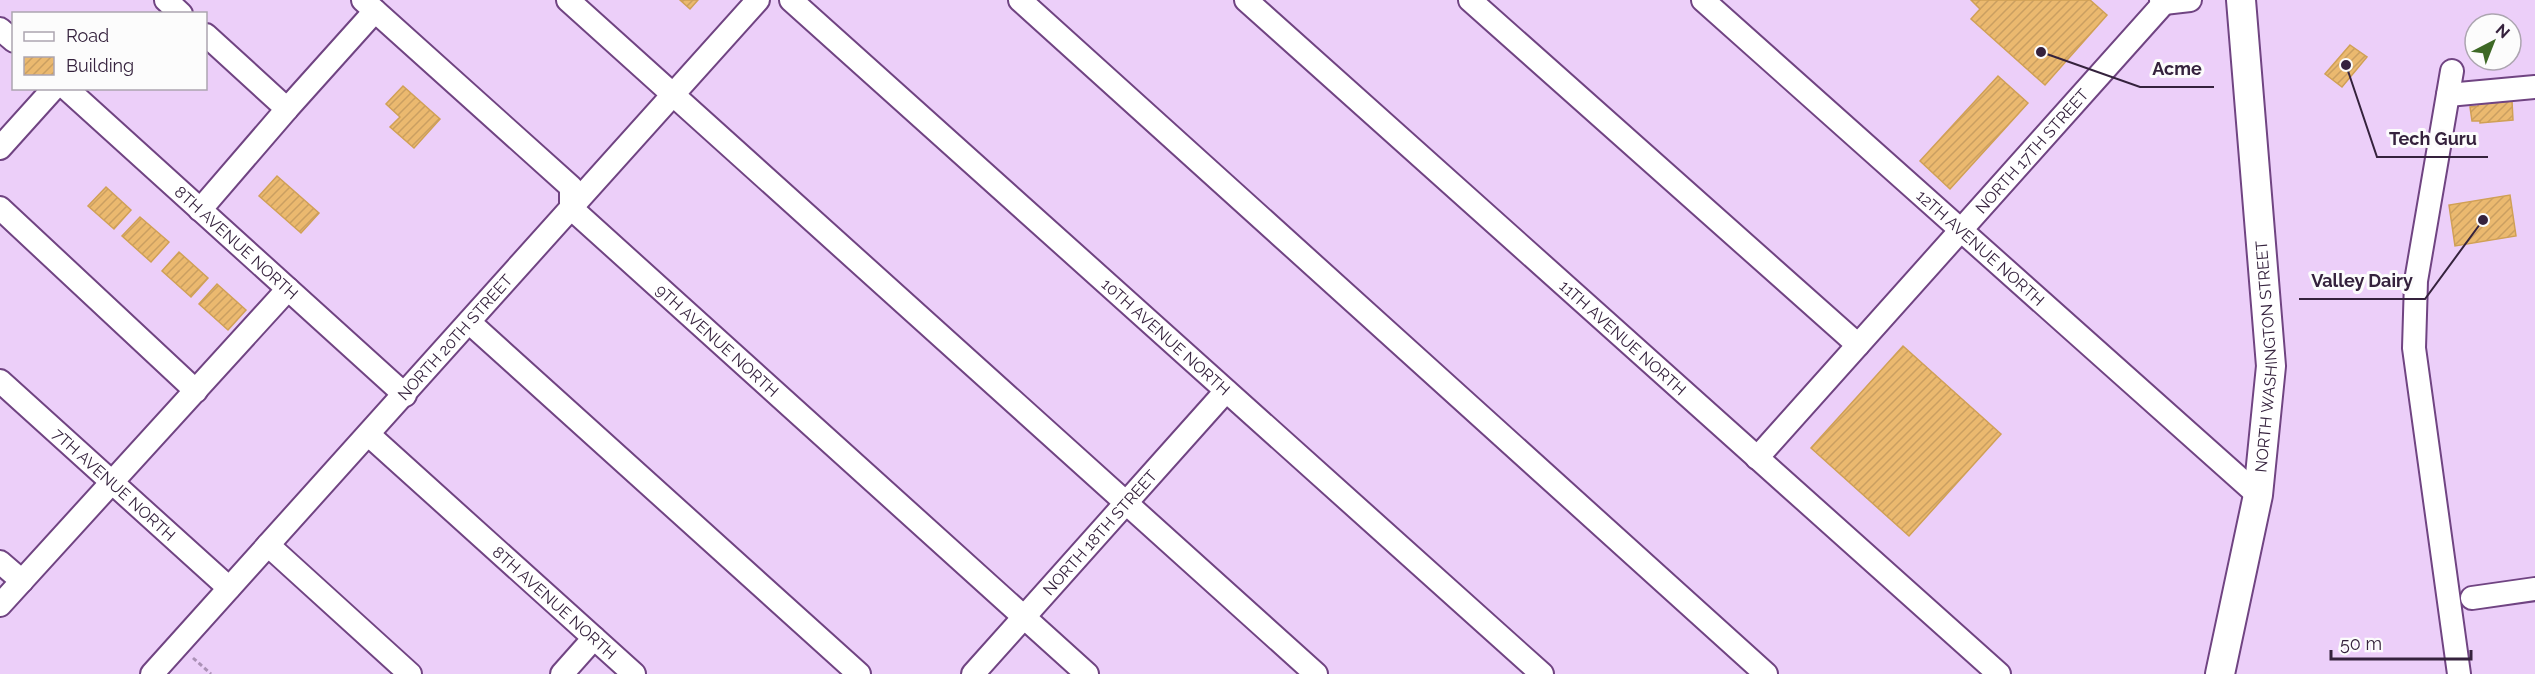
<svg xmlns="http://www.w3.org/2000/svg" width="2535" height="674" font-family="Raleway,sans-serif">
  <defs>
    <pattern id="building-hatch" width="6" height="6" patternUnits="userSpaceOnUse" patternTransform="scale(1.5)"><rect width="6" height="6" fill="#ebb96f"/><path d="M-1 1l2-2M0 6l6-6M5 7l2-2" fill="none" stroke="#ca9f61"/></pattern>
  </defs>
  <rect width="100%" height="100%" fill="#eccff9"/>
  <!-- building -->
  <g fill="url(#building-hatch)" stroke="#d0a056" stroke-width="1.5">
    <polygon points="680,0 698,0 690,9"/>
    <polygon points="1971,0 2090,0 2107,15 2045,85 1971,19 1980,9"/>
    <polygon points="2350,45 2367,57 2342,87 2325,74"/>
    <polygon points="1998,76 2028,103 1950,189 1920,161"/>
    <polygon points="403,86 440,119 414,148 390,127 400,117 386,104"/>
    <polygon points="2512,101 2513,120 2480,123 2480,121 2472,121 2470,107 2478,106 2478,104"/>
    <polygon points="277,176 319,213 301,233 259,196"/>
    <polygon points="106,187 131,210 114,229 88,206"/>
    <polygon points="2510,195 2516,236 2455,246 2449,205"/>
    <polygon points="140,217 169,242 151,262 122,236"/>
    <polygon points="179,252 208,278 191,297 162,271"/>
    <polygon points="217,284 246,310 228,330 199,304"/>
    <polygon points="1903,346 2001,434 1909,536 1811,448"/>
  </g>
  <g fill="none" stroke-linecap="round" stroke-linejoin="round">
    <defs>
      <g id="minor">
        <polyline points="166,0 181,14"/>
        <path id="s1" d="M 363,0 L 571,187 L 571,208 L 1087,674"/>
        <polyline points="568,0 1316,674"/>
        <path id="s2" d="M 791,0 L 1542,674"/>
        <polyline points="1020,0 1766,674"/>
        <path id="s3" d="M 1246,0 L 1999,674"/>
        <polyline points="1470,0 1858,345"/>
        <path id="s4" d="M 1703,0 L 2258,495"/>
        <polyline points="2161,0 2164,3 2190,0"/>
        <polyline points="0,29 14,41"/>
        <polyline points="206,35 287,109 375,11"/>
        <polyline points="2452,71 2416,281 2414,348 2459,674"/>
        <path id="s5" d="M 66,88 L 405,395"/>
        <polyline points="2448,95 2535,87"/>
        <polyline points="0,148 54,88"/>
        <polyline points="0,208 196,391"/>
        <polyline points="200,210 287,109"/>
        <polyline points="469,322 859,674"/>
        <path id="s6" d="M 0,381 L 229,588"/>
        <path id="s7" d="M 369,435 L 634,674"/>
        <path id="s8" d="M 1757,458 L 2164,3"/>
        <polyline points="268,545 410,674"/>
        <polyline points="0,562 22,581"/>
        <polyline points="2472,598 2535,589"/>
        <polyline points="0,605 288,289"/>
        <path id="s9" d="M 152,674 L 758,0"/>
        <polyline points="562,674 594,638"/>
        <path id="s10" d="M 973,674 L 1226,391"/>
      </g>
      <g id="major">
        <path id="s11" d="M 2220,674 L 2258,495 L 2271,366 L 2241,0"/>
      </g>
    </defs>
    <!-- minor casing -->
    <use href="#minor" stroke="#704482" stroke-width="26"/>
    <!-- major casing -->
    <use href="#major" stroke="#704482" stroke-width="32"/>
    <!-- path -->
    <polyline stroke="#ab91b6" stroke-width="3" stroke-dasharray="4.5 3" stroke-linecap="butt" points="193,658 211,674"/>
    <!-- minor -->
    <use href="#minor" stroke="#fff" stroke-width="22"/>
    <!-- major -->
    <use href="#major" stroke="#fff" stroke-width="28"/>
  </g>
  <g text-anchor="middle" dominant-baseline="central" stroke-width="6" stroke-linejoin="round" paint-order="stroke">
    <!-- street labels -->
    <g font-size="16" fill="#35223d" stroke="#fcfcfc">
      <text stroke="none"><textPath href="#s8" startOffset="412">NORTH 17TH STREET</textPath></text>
      <text stroke="none"><textPath href="#s5" startOffset="230">8TH AVENUE NORTH</textPath></text>
      <text stroke="none"><textPath href="#s4" startOffset="372">12TH AVENUE NORTH</textPath></text>
      <text stroke="none"><textPath href="#s9" startOffset="453">NORTH 20TH STREET</textPath></text>
      <text stroke="none"><textPath href="#s2" startOffset="504">10TH AVENUE NORTH</textPath></text>
      <text stroke="none"><textPath href="#s3" startOffset="506">11TH AVENUE NORTH</textPath></text>
      <text stroke="none"><textPath href="#s1" startOffset="498">9TH AVENUE NORTH</textPath></text>
      <text stroke="none"><textPath href="#s11" startOffset="322">NORTH WASHINGTON STREET</textPath></text>
      <text stroke="none"><textPath href="#s6" startOffset="154">7TH AVENUE NORTH</textPath></text>
      <text stroke="none"><textPath href="#s10" startOffset="190">NORTH 18TH STREET</textPath></text>
      <text stroke="none"><textPath href="#s7" startOffset="250">8TH AVENUE NORTH</textPath></text>
    </g>
  </g>
  <!-- callouts -->
  <path fill="none" stroke="#35223d" stroke-width="2" d="M2041 52L2140 87H2214M2346 65L2377 157H2488M2483 220L2425 299H2299"/>
  <g fill="#35223d" stroke="#fcfcfc" stroke-width="2">
    <circle cx="2041" cy="52" r="6"/>
    <circle cx="2346" cy="65" r="6"/>
    <circle cx="2483" cy="220" r="6"/>
  </g>
  <g font-size="18" text-anchor="middle" font-weight="bold" fill="#35223d" stroke="#fcfcfc" stroke-width="6" stroke-linejoin="round" paint-order="stroke">
    <text x="2177" y="75">Acme</text>
    <text x="2433" y="145">Tech Guru</text>
    <text x="2362" y="287">Valley Dairy</text>
  </g>
  <!-- legend -->
  <rect x="12" y="12" width="195" height="78" fill="#fcfcfc" stroke="#aca5b0" stroke-width="1.5"/>
  <rect x="24" y="32" width="30" height="9" fill="#ffffff" stroke="#aca5b0" stroke-width="1.5"/>
  <text x="66" y="42" font-size="18" fill="#35223d">Road</text>
  <rect x="24" y="57" width="30" height="18" fill="url(#building-hatch)" stroke="#aca5b0" stroke-width="1.5"/>
  <text x="66" y="72" font-size="18" fill="#35223d">Building</text>
  <!-- north arrow -->
  <g transform="translate(2493 42) rotate(42)"><circle r="28" fill="#fcfcfc" stroke="#aca5b0" stroke-width="1.5"/>
  <path d="M0-4.5L10 22L0 15L-10 22Z" fill="#3d6825"/>
  <text y="-9" font-size="16" font-weight="bold" text-anchor="middle" fill="#35223d">N</text>
  </g>
  <!-- scale -->
  <path d="M2331 650v9h140v-9" fill="none" stroke="#35223d" stroke-width="3"/>
  <text x="2340" y="650" font-size="18" fill="#35223d" stroke="#fcfcfc" stroke-width="4.5" paint-order="stroke">50 m</text>
</svg>
